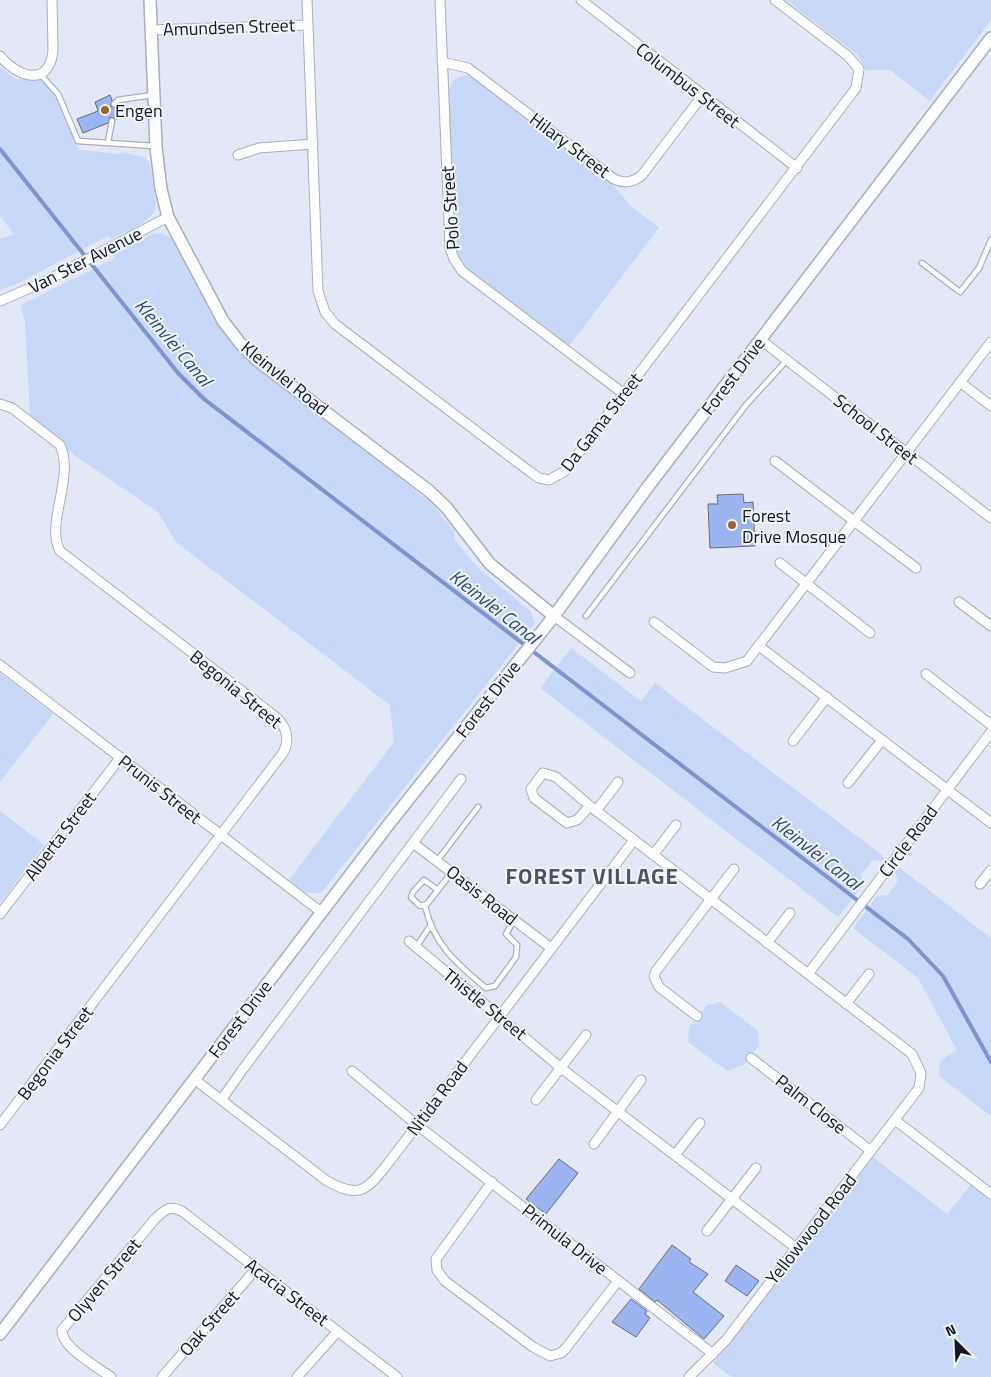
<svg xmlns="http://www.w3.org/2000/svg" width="991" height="1377" font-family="'Titillium Web',sans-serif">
  <rect width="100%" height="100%" fill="#e2e8f6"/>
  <!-- green -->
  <g fill="#c8d8f9">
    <polygon points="786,0 991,0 991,20 930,101 890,70 866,70 859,56"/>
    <path d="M 0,67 L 16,79 L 42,79 C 62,100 66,124 79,150 L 120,154 L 121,152 L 144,157 L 150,164 L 156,206 C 153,223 124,232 111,239 L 108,236 L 19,283 L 0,290 L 0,239 L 14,234 L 0,216 Z"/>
    <polygon points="465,75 474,78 613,185 631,206 659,228 569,346 463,265 455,251 448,92 453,80"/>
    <path d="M 162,233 L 171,238 L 215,322 L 237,350 L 428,500 L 452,528 L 455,533 L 454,539 L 478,568 L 530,611 L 535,623 L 322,892 C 308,897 299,888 289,880 L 394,742 L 390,705 L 176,542 L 158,512 L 77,457 L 67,449 L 60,439 L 30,416 L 25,322 L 21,305 L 115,258 L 113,254 L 153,234 Z"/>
    <polygon points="571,648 641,701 655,683 887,859 881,861 873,860 861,875 863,885 838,917 540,688"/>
    <polygon points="0,673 53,714 0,782"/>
    <polygon points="0,811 44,845 0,903"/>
    <path d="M 897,866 L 991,938 L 991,1116 L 939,1076 C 939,1058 943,1059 957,1050 L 918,978 L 853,928 L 877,896 L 888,895 L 898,881 L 895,873 Z"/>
    <polygon points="720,1002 757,1030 759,1045 745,1064 727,1071 688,1042 689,1028 707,1005"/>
    <polygon points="873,1157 947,1214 974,1181 991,1194 991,1377 732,1377 713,1363"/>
  </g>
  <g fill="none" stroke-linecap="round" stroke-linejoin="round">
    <!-- stream -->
    <polyline stroke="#7c95d0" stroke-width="4" points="0,149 178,373 204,399 908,939 943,976 991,1062"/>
  </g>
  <!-- building -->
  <g fill="#9bb5f2" stroke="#686d79">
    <polygon points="110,95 112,100 110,106 116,108 120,118 116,119 110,117 108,123 83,133 77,119 98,111 95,102"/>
    <polygon points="743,494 744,503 753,502 755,546 710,548 708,504 718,504 717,495"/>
    <polygon points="559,1159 578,1173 546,1214 526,1199"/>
    <polygon points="672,1245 691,1259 689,1262 708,1274 693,1292 724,1316 704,1339 657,1300 655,1302 639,1289"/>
    <polygon points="736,1265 759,1281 747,1296 725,1281"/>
    <polygon points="631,1299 647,1311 645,1314 650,1318 636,1337 612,1322"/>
  </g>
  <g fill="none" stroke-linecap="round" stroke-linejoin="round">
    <defs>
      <g id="service">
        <polyline points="40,74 58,94 78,141 154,146"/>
        <polyline points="114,104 118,100 153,95"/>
        <polyline points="108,142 112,121"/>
        <polyline points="922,263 960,292 979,268 991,240"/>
        <polyline points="586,616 746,405 787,360"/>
        <polyline points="437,861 478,807"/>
        <polyline points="438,890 424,880 413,892 411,897 420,906 427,904 452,872"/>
        <path d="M 425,906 C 434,945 456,963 486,988 L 495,986 L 516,957 L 517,945 L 506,934 L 514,920"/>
        <polyline points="416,947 431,925"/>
      </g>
      <g id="minor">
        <polyline points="307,0 318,291 325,312 335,324 529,471 539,478 549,480 565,471 856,88 859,69 848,56 775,0"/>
        <polyline points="440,0 450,248 454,259 462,271 624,394"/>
        <polyline points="581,0 797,168"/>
        <polyline points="151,30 308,25"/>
        <path d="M 0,56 C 17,77 49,88 53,51 L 52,0"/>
        <path d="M 442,62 L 468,68 L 614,179 C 624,184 634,182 642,175 L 702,96"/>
        <polyline points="238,155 259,148 313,144"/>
        <polyline points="0,301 46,281 168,217"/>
        <polyline points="761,340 991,518"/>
        <polyline points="960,382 991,406"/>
        <path d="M 0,404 L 12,408 L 60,445 C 75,477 45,524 60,551 L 277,718 C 287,728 290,740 283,753 L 0,1125"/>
        <polyline points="775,461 916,568"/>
        <polyline points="780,563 870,633"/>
        <polyline points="959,602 991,626"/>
        <polyline points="554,616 630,673"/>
        <polyline points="654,622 713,667 725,668 747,661 991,342"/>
        <polyline points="759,646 991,823"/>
        <polyline points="0,665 321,912"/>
        <polyline points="926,674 991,725"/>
        <polyline points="793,741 827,697"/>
        <polyline points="848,783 882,740"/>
        <polyline points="590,806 577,820 567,823 534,798 531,789 543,773 556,777 590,806 912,1054 921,1073 919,1088 726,1340 689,1377"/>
        <polyline points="596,811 618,782"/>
        <polyline points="413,843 551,948"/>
        <polyline points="653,855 676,825"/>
        <polyline points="980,884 991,870"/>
        <polyline points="0,914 120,758"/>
        <polyline points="409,941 561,1068 796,1248"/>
        <polyline points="767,943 790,913"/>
        <polyline points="808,974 991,732"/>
        <polyline points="846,1004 869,974"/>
        <polyline points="697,1016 659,987 654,976 656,971 734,869"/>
        <polyline points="751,1058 871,1151"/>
        <polyline points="352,1071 417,1125 713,1354"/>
        <path d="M 194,1079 L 327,1181 C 358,1198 365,1192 386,1166 L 634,840"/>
        <polyline points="222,1099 243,1069 461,779"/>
        <polyline points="536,1100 586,1035"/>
        <polyline points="895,1120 991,1194"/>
        <polyline points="594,1144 641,1080"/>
        <polyline points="675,1155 700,1123"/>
        <polyline points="492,1182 436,1259 437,1270 445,1281 533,1347 550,1356 561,1353 566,1348 618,1281"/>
        <polyline points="707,1231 756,1168"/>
        <path d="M 111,1377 C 97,1367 61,1347 62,1330 L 155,1219 C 165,1210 170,1204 183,1212 L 397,1377"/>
        <polyline points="162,1377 256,1269"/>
        <polyline points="297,1377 338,1331"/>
      </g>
      <g id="tertiary">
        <polyline points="150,0 156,147 161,189 168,217 223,321 240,343 257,360 429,491 446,507 490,564 554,616"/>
        <polyline points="0,1334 389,824 554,616 647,488 991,38"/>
      </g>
    </defs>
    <!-- service casing -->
    <use href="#service" stroke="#a8aebb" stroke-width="7"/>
    <!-- minor casing -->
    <use href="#minor" stroke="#a8aebb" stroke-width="11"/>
    <!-- tertiary casing -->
    <use href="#tertiary" stroke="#a8aebb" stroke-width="14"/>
    <!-- service -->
    <use href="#service" stroke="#fff" stroke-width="4.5"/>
    <!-- minor -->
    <use href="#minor" stroke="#fff" stroke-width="9"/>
    <!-- tertiary -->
    <use href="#tertiary" stroke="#fff" stroke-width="11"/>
  </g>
  <!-- markers -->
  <g fill="#a2612d" stroke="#f1f5fd" stroke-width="2">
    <circle cx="105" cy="110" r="5"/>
    <circle cx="732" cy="525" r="5"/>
  </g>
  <g text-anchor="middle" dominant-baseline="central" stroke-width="4" stroke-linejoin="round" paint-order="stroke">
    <!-- street labels -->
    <g font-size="18" fill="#14171b" stroke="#f1f5fd">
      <text transform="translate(229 27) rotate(-2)">Amundsen Street</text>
      <text transform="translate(688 85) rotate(38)">Columbus Street</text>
      <text transform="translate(570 145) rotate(37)">Hilary Street</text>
      <text transform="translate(450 208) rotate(-94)">Polo Street</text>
      <text transform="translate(85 260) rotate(-27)">Van Ster Avenue</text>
      <text transform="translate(733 376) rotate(-53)">Forest Drive</text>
      <text transform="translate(285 378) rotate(39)">Kleinvlei Road</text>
      <text transform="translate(601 422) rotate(-52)">Da Gama Street</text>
      <text transform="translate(876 429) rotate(38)">School Street</text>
      <text transform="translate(236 689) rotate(39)">Begonia Street</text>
      <text transform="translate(488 699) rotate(-52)">Forest Drive</text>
      <text transform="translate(160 789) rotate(38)">Prunis Street</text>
      <text transform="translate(60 836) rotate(-53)">Alberta Street</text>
      <text transform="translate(908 841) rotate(-53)">Circle Road</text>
      <text transform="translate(482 895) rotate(38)">Oasis Road</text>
      <text transform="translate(485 1004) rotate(39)">Thistle Street</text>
      <text transform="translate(240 1019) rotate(-53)">Forest Drive</text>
      <text transform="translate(55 1053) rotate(-53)">Begonia Street</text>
      <text transform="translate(437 1098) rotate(-53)">Nitida Road</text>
      <text transform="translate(811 1104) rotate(38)">Palm Close</text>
      <text transform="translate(811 1229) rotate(-52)">Yellowwood Road</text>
      <text transform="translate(565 1239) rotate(38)">Primula Drive</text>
      <text transform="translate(104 1280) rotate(-50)">Olyven Street</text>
      <text transform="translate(287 1292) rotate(37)">Acacia Street</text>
      <text transform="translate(209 1323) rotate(-49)">Oak Street</text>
    </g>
    <!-- poi labels -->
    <g font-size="18" fill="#14171b" stroke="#f1f5fd" text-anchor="start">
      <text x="115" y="110">Engen</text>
      <text x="742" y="515">Forest<tspan x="742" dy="21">Drive Mosque</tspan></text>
    </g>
    <!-- water labels -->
    <g font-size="19" font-style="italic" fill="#2b458c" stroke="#f1f5fd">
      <text transform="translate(174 342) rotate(50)">Kleinvlei Canal</text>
      <text transform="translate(495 606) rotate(38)">Kleinvlei Canal</text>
      <text transform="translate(817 852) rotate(38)">Kleinvlei Canal</text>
    </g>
    <!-- district labels -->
    <g font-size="22" font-weight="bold" letter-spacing="1" fill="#4e535e" stroke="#f1f5fd">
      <text x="592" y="876">FOREST VILLAGE</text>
    </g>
  </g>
  <!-- north arrow -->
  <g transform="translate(956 1342) rotate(336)" stroke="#f1f5fd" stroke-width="4" paint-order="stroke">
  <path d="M0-4L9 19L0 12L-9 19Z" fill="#14171b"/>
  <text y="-8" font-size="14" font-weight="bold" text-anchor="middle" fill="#14171b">N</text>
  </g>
</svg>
